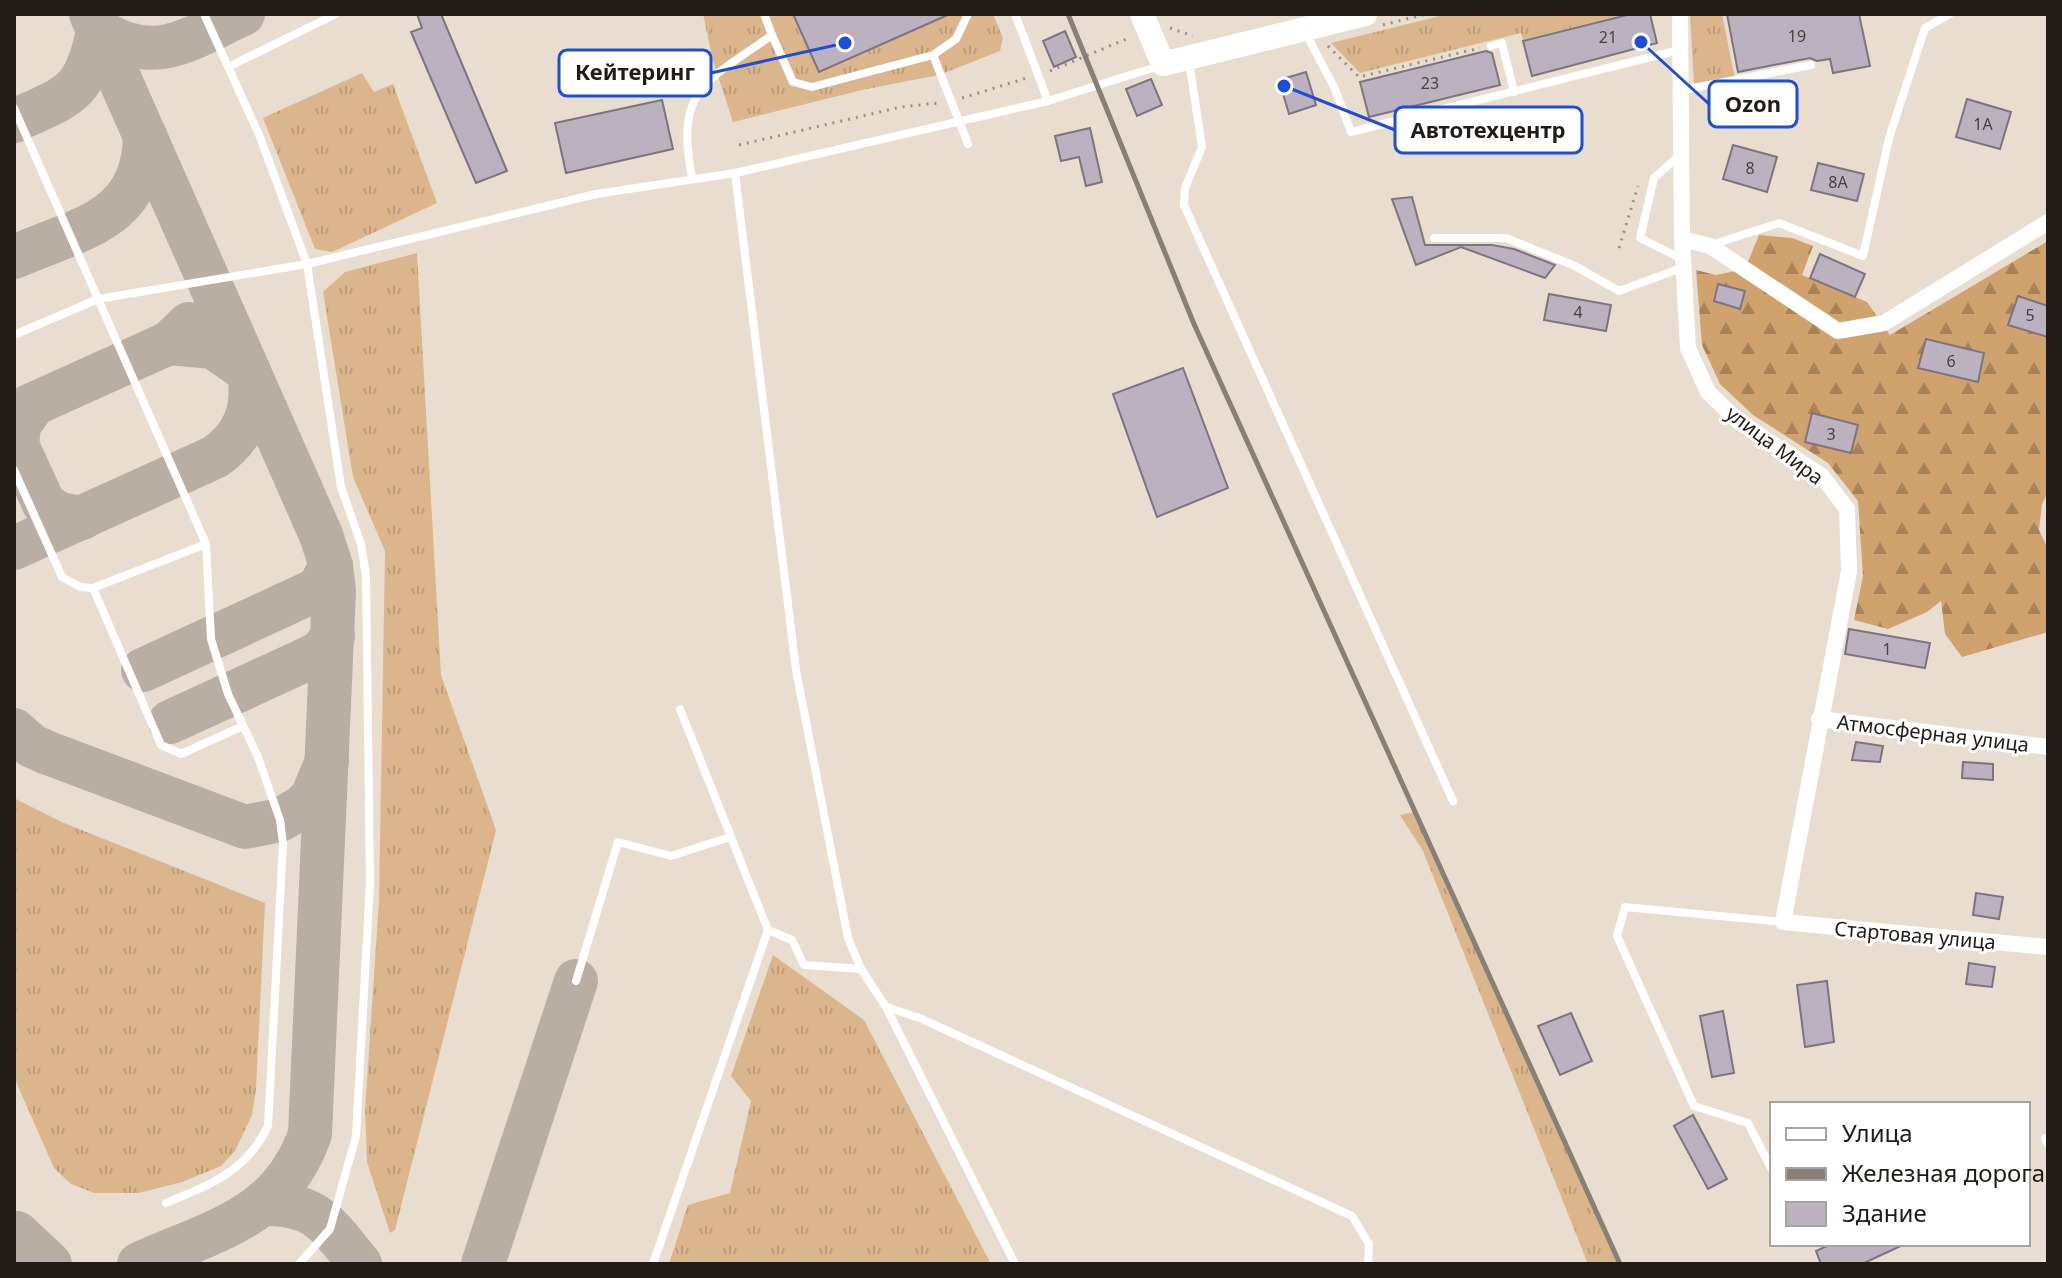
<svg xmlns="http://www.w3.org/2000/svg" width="2062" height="1278" font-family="'Noto Sans',sans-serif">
  <defs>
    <pattern id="grass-tufts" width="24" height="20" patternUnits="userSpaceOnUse" patternTransform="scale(2)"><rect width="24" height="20" fill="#dbb68c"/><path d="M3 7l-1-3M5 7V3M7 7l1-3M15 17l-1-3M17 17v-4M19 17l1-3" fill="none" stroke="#bc9c78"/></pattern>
    <pattern id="forest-firs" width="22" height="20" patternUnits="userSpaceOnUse" patternTransform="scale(2)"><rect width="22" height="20" fill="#d0a26e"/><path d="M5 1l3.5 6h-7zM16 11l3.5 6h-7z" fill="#a88359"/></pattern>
  </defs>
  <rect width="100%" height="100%" fill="#e9ddd0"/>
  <!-- grass -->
  <g fill="url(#grass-tufts)">
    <polygon points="703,14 993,14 1003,38 1000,51 939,75 862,90 733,122 713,61"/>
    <polygon points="1448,14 1625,14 1523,40 1521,33 1360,73 1331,43"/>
    <polygon points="1690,14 1722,14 1735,79 1694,84"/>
    <polygon points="362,73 374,92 393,84 437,203 332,252 315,249 263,118"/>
    <polygon points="417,253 441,675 496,830 395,1230 390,1233 367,1162 365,1110 379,901 385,551 353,477 323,292 345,272"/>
    <polygon points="14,798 64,823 265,903 256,1089 252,1115 235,1151 221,1166 182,1182 139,1193 94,1193 71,1184 54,1168 14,1077"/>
    <polygon points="1415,812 1620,1264 1588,1264 1423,851 1400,815"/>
    <polygon points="773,955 864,1020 991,1264 669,1264 688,1205 730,1193 751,1101 731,1076"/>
  </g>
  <!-- forest -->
  <polygon fill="url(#forest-firs)" points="1759,235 1792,238 1813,246 1802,275 1867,302 1890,335 2048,241 2048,492 2042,504 2039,530 2048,549 2048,632 1962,657 1945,634 1941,601 1927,612 1888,629 1854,620 1863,576 1858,501 1828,463 1753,415 1720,384 1702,345 1696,270 1716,275 1745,269"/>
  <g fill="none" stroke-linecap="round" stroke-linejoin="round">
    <!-- taxiway -->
    <g stroke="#b8aea4" stroke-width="44">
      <path d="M 91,14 L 321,535 L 331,566 L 334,591 L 310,1134 C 280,1219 214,1230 139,1264"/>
      <path d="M 14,121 C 69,96 86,94 98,30 C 155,67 188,39 243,14"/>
      <path d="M 14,257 C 80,228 143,221 145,136"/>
      <polyline points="34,404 19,425 17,445 44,504 59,514 82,518"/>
      <polyline points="14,413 169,343 189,324"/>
      <path d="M 14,548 L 215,457 C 245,436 255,409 249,372 L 213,347 L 169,343"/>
      <polyline points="143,670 318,589 331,566"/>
      <polyline points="170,722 307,659 321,652 333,636"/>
      <polyline points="14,730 32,746 48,753 245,827 280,820 302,807 312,797 327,761"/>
      <path d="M 264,1204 C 318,1203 328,1226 360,1264"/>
      <polyline points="17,1233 50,1264"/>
      <polyline points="483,1264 576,981"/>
    </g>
  </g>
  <!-- building -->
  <g fill="#bcb1be" stroke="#7d7480" stroke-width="2">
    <polygon points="417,14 441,14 507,171 476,183 411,32 422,28"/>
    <polygon points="793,14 950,14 819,72"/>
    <polygon points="1631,14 1650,14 1657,43 1532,76 1523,41"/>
    <polygon points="1727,14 1859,14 1870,66 1833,73 1830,59 1817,61 1810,58 1738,72"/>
    <polygon points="1065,31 1076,57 1054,67 1043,41"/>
    <polygon points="1486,51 1492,53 1500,85 1369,117 1360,82"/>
    <polygon points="1306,72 1316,105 1289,114 1279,80"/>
    <polygon points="1151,79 1162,105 1137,116 1126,89"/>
    <polygon points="1967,99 2011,112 2000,149 1956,137"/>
    <polygon points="662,100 673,149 566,173 555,123"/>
    <polygon points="1090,128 1102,182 1086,186 1079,157 1061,161 1055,136"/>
    <polygon points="1733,145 1777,157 1767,192 1723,179"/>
    <polygon points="1818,163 1864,174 1857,201 1811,190"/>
    <polygon points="1412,197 1425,245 1492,245 1514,249 1555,265 1545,278 1461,247 1416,265 1392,199"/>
    <polygon points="1820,254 1865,274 1855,297 1810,278"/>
    <polygon points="1718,284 1745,291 1740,309 1714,301"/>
    <polygon points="1549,294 1611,305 1606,331 1544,320"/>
    <polygon points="2018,296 2048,306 2048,337 2008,325"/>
    <polygon points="1926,339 1984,353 1978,382 1918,368"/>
    <polygon points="1183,368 1228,488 1157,517 1113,394"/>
    <polygon points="1812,413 1858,425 1851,453 1805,442"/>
    <polygon points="1849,629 1930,643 1925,668 1845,654"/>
    <polygon points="1856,742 1883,746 1880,762 1852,760"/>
    <polygon points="1963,762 1993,764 1993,780 1962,778"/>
    <polygon points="1976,893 2003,897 1999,919 1973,915"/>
    <polygon points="1969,963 1995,967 1992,987 1966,984"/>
    <polygon points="1827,981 1834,1042 1805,1047 1797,985"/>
    <polygon points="1723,1011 1734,1073 1712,1077 1700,1016"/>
    <polygon points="1571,1013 1592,1061 1560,1075 1538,1026"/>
    <polygon points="1693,1115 1727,1179 1708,1189 1674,1126"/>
    <polygon points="1831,1244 1905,1244 1862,1264 1821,1264 1816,1251"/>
  </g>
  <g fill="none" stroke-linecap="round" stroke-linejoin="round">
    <!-- path -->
    <g stroke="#988e85" stroke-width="3" stroke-dasharray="2 6" stroke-linecap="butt">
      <polyline points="1383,25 1426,14"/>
      <polyline points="1170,28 1193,36"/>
      <polyline points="1328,46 1359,77 1480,48"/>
      <polyline points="1050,71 1131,37"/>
      <polyline points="962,98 1027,78"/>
      <polyline points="739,145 901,107 939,103"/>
      <polyline points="1619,248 1638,186"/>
    </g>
    <!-- service -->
    <g stroke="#fff" stroke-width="8">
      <polyline points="204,14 260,137 307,264 596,194 735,173 1048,101 1162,65"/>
      <polyline points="764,14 772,35"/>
      <polyline points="1015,14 1048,101"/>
      <polyline points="1304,30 1335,89 1351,132 1683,49"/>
      <polyline points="1491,46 1502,43 1514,92"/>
      <polyline points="933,55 968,144"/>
      <polyline points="1189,61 1202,147 1185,188 1184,205 1453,801"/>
      <polyline points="228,67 336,14"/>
      <polyline points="1683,90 1811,65"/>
      <path d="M 14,108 L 206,544 L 211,639 L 228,694 L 258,757 L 280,820 L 283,843 L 268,1126 C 247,1171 210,1185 166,1203"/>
      <polyline points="1680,155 1654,178 1640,238 1682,259"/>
      <polyline points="735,173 796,670 848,938 861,969 886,1007 1015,1264"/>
      <path d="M 692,178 C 675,88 705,83 772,35 L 793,82 L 812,87 L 933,55 L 956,39 L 968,14"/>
      <polyline points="1434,238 1506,238 1575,266 1619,291 1684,267"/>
      <polyline points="1711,245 1779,223 1863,256 1889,138 1925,28 1950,14"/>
      <polyline points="14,335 98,299 307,264 341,487 361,544 366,575 370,883 356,1136 330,1229 299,1264"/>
      <polyline points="14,470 62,577 80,587 93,588 161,745 181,754 243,726"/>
      <polyline points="93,588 206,544"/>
      <polyline points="680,709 768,930 792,940 804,965 861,969"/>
      <polyline points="576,981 618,842 671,856 730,837"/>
      <polyline points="887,1007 922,1019 1352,1216 1369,1244 1368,1264"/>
      <polyline points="2045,1138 2048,1144"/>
      <polyline points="1772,1170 1748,1123 1694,1106 1617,936 1625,907 1783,922"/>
      <polyline points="653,1264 768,930"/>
    </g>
    <!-- minor -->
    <g stroke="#fff" stroke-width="16">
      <polyline points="1680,14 1682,239 1688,348 1708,392 1738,421 1822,476 1847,509 1849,571 1783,922 2048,947"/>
      <polyline points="1682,239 1710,246 1838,331 1884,323 2048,222"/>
      <polyline points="1819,719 2048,747"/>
    </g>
    <!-- secondary -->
    <polyline stroke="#fff" stroke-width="24" points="1142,14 1163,64 1365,14"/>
    <!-- rail -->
    <polyline stroke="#888077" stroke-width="5" points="1068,14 1194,324 1620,1264"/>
  </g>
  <g text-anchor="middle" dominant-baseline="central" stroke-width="6" stroke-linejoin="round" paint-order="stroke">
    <!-- number labels -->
    <g font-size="16" fill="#484142">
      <text x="1797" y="36">19</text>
      <text x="1608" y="37">21</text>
      <text x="1430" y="83">23</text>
      <text x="1983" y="124">1А</text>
      <text x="1750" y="168">8</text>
      <text x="1838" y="182">8А</text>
      <text x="1578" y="312">4</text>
      <text x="2030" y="315">5</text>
      <text x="1951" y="361">6</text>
      <text x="1831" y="434">3</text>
      <text x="1887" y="649">1</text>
    </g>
    <!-- street labels -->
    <g font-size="20" fill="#211c18" stroke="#fff">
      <text transform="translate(1775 445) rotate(37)">улица Мира</text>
      <text transform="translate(1933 733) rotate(7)">Атмосферная улица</text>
      <text transform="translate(1915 935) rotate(5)">Стартовая улица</text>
    </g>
  </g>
  <!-- callouts -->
  <path fill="none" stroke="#1d4ed8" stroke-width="3" d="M845 43L711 73M1641 42L1709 104M1284 86L1395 130"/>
  <g fill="#1d4ed8" stroke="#fff" stroke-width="3">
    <circle cx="845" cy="43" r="8"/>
    <circle cx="1641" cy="42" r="8"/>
    <circle cx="1284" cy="86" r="8"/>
  </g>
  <g fill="#fff" stroke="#1d4ed8" stroke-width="3">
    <rect x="559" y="50" width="152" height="46" rx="8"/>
    <rect x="1709" y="81" width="88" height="46" rx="8"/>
    <rect x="1395" y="107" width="187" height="46" rx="8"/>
  </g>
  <g font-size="22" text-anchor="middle" font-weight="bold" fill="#211c18">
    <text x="635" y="80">Кейтеринг</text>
    <text x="1753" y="112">Ozon</text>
    <text x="1488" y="138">Автотехцентр</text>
  </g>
  <!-- border -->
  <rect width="2062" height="1278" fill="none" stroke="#211c18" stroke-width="32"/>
  <!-- legend -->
  <rect x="1770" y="1102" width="260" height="144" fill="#ffffff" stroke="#a6a4a3" stroke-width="2"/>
  <rect x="1786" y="1128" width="40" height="12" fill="#ffffff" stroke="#a6a4a3" stroke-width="2"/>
  <text x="1842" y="1142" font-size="24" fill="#211c18">Улица</text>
  <rect x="1786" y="1168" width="40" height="12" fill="#888077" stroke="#a6a4a3" stroke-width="2"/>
  <text x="1842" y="1182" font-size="24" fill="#211c18">Железная дорога</text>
  <rect x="1786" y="1202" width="40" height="24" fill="#bcb1be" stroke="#a6a4a3" stroke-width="2"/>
  <text x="1842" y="1222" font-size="24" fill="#211c18">Здание</text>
</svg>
